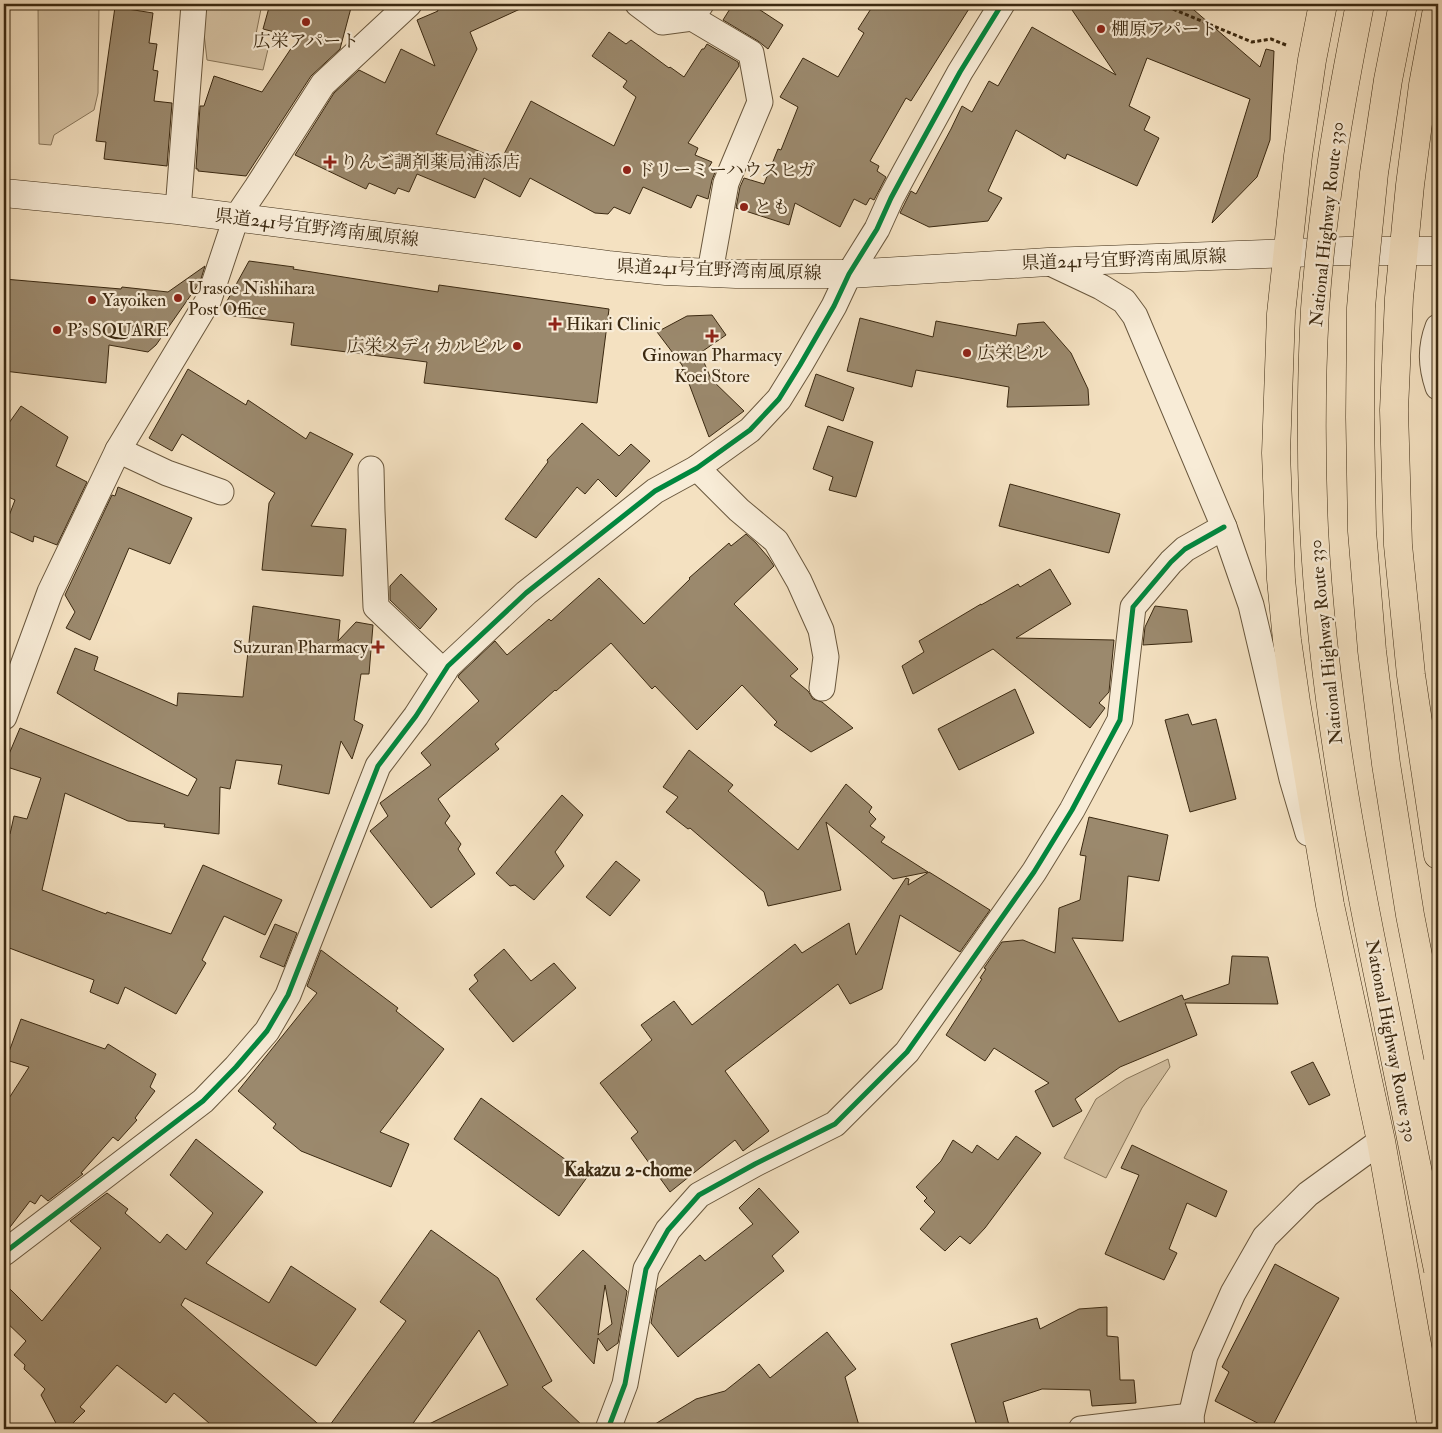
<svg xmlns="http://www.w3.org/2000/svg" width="1442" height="1433" font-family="'IM FELL Double Pica','Noto Serif JP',serif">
  <rect width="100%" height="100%" fill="#f4e1c1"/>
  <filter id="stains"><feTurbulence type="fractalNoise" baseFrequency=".004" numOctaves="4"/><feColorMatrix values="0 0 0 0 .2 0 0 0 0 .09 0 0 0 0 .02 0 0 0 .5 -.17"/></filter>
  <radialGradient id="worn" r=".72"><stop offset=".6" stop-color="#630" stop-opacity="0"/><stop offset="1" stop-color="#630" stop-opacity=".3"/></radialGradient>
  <!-- green -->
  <g fill="#d5c2a3" stroke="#88765a">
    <polygon points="38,4 99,4 98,93 94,110 54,135 51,145 39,144"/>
    <polygon points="205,4 262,4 255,39 269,45 263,70 207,60 203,25"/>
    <polygon points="1168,1059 1170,1067 1142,1108 1106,1178 1064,1158 1096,1099 1126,1079"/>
  </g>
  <!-- building -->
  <g fill="#9b896d" stroke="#3b2911" fill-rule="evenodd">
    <polygon points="270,4 352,4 340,49 311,76 246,176 198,171 198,169 196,169 200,106 204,106 214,76 262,92 298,38 263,29"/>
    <polygon points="435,4 531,4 470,32 477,49 436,134 501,160 531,101 614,146 636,97 623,87 627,81 592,56 609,32 626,44 631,40 669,68 670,67 684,77 702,49 704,49 707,44 738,62 739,66 688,143 698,148 695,155 712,162 709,167 716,170 712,180 708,199 697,195 691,208 643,187 630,214 614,207 608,214 595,213 530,178 520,197 484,178 475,198 417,174 409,192 398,188 395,194 369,183 366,189 295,155 334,93 359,70 385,83 401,49 435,66 417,20 438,11"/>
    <polygon points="733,4 751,4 783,25 768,49 758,41 723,20"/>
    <polygon points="874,4 972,4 911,101 906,98 870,161 879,166 877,171 886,177 874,200 870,198 866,205 854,199 840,227 795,203 789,225 736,208 740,187 744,178 764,184 778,149 781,150 798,107 780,97 803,58 838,77 864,33 858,29"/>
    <polygon points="1068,4 1187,4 1260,67 1266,49 1274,51 1270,140 1257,177 1212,223 1250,99 1147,58 1129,106 1150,117 1144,130 1159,138 1137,186 1067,154 1065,159 1016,130 988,191 1002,198 988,221 929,227 900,213 911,191 916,194 951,129 962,106 972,112 989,81 998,86 1032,27 1116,75"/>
    <polygon points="115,7 153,13 149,43 157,44 153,70 158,71 154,101 172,103 167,166 104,159 106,142 96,141"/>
    <polygon points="249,261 294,267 293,269 438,292 439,285 609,309 597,403 424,383 427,362 291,345 294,323 225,315 227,301"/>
    <polygon points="205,266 200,282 156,345 148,352 109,345 106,383 4,371 4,279 121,289 122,287 168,292"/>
    <polygon points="712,315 726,335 700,353 711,379 744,411 709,437 682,365 657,332 687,316"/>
    <polygon points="860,318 933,337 936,321 1016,336 1018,324 1044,322 1071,353 1088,389 1089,405 1007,407 1009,387 916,370 912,387 847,371"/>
    <polygon points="188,369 246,405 248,400 306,439 310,432 353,454 311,526 346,529 343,576 262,570 269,503 275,493 182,434 172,451 149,438"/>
    <polygon points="816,374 854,388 843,421 805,406"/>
    <polygon points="21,406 68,437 56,466 87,482 57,545 34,536 33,542 4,529 15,500 4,495 4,430"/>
    <polygon points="582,423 619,456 631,444 650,461 616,497 598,479 585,494 577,487 536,538 505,519 548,462 547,460"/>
    <polygon points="828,426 873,442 856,497 829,490 833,477 813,469"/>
    <polygon points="1010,484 1120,514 1109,553 999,526"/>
    <polygon points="118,487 192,518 170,564 129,548 90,640 66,628 75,612 65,595 112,495 115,496"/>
    <polygon points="746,534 756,543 768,557 774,566 734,604 798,669 790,676 808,691 813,699 822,702 853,728 811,752 774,725 777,722 742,685 697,730 655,686 652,689 611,643 556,691 555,690 495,744 499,749 438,799 450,816 445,823 461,844 458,849 475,874 431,908 370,831 388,816 380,803 431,765 421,753 479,701 458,677 459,675 495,641 507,655 549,619 551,621 599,578 644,624 690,579 689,578 729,543 731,546"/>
    <polygon points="1050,569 1071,604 1016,638 1114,640 1109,692 1099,703 1105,708 1090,728 993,649 913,694 902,666 924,652 919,641 981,604 981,605 1018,584 1020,587"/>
    <polygon points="401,574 437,609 420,629 390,600 390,586"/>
    <polygon points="253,606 340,620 338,641 356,622 373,625 369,674 361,674 354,720 363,725 352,759 341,741 329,794 278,784 282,765 236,760 230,789 220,787 219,834 164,827 165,824 128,821 65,793 42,890 106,914 107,912 171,934 203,865 282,900 265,935 224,916 202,960 206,963 176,1014 125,987 118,1004 90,992 94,980 4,946 4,832 10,834 14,816 27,819 41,778 4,766 20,728 188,796 197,779 57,693 75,648 98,657 94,670 177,706 178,693 243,697"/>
    <polygon points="1155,606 1187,610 1192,642 1143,645 1145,627"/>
    <polygon points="1015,689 1034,733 959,770 938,729"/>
    <polygon points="1188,714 1192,725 1216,719 1236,799 1190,812 1165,720"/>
    <polygon points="689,750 733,785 728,791 798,850 846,784 872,807 869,812 876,819 870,826 885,837 881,842 928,872 893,879 826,822 841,890 768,906 764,892 690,828 688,829 666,812 678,797 663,787"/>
    <polygon points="562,795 583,815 555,852 564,866 534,900 515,885 510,886 496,873"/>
    <polygon points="1089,817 1168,835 1159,881 1128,876 1123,941 1072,938 1119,1022 1182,995 1184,1000 1229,984 1232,956 1268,957 1278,1004 1185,1003 1197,1035 1120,1067 1075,1099 1082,1111 1053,1127 1035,1091 1049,1083 994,1048 985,1061 946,1035 982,979 980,978 986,969 984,968 1002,942 1023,940 1055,953 1059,908 1080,900 1086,856 1080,855"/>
    <polygon points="616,861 640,880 610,916 586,897"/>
    <polygon points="929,872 990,910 960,952 900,915 882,989 850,1004 838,984 725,1071 769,1131 743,1151 735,1140 670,1192 631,1138 638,1132 600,1083 652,1040 641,1025 674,1001 692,1025 795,944 802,953 849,923 856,955 906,878 909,879 908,885"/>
    <polygon points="275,924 297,933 284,967 260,957"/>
    <polygon points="504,949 531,981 554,963 576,988 513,1042 469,989 478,981 474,975"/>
    <polygon points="321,950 398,1008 396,1011 444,1049 380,1132 409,1144 391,1187 301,1151 273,1128 276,1124 238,1091 317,993 307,986"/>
    <polygon points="21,1019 105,1049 108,1044 156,1074 150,1087 155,1091 135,1118 137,1120 118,1141 113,1137 81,1173 83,1174 48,1201 41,1195 35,1204 30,1201 4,1235 4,1106 29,1067 6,1060"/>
    <polygon points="1313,1062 1330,1095 1309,1105 1291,1072"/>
    <polygon points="481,1098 588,1176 559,1216 454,1139"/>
    <polygon points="1016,1136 1041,1153 985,1228 970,1244 960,1236 945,1251 920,1229 935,1212 924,1201 927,1198 916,1187 941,1161 953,1140 972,1153 977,1145 998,1160"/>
    <polygon points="196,1139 263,1192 206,1263 269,1303 291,1266 356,1309 316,1366 185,1298 181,1305 324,1429 216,1429 174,1393 166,1403 117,1365 80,1407 85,1411 67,1429 59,1429 41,1395 45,1389 24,1369 25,1365 14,1355 26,1341 4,1320 4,1283 42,1321 101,1248 70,1221 107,1193 128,1209 125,1213 160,1243 167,1234 186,1250 213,1213 170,1175"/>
    <polygon points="1132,1145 1227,1191 1216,1217 1187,1203 1169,1249 1177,1253 1164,1280 1105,1254 1139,1175 1121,1168"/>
    <polygon points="759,1188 799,1232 772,1256 784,1271 678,1357 651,1323 657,1289 700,1255 705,1261 753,1224 739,1208"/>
    <polygon points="431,1230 498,1278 552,1381 542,1387 586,1429 419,1429 508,1385 479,1330 409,1429 327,1429 406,1321 380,1302"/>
    <path d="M 583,1250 L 627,1291 L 618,1343 L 607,1351 L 598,1338 L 594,1364 L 536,1299 ZM 605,1285 L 612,1324 L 598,1335 Z"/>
    <polygon points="1275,1264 1339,1298 1271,1429 1269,1429 1215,1401 1229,1372 1222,1367"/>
    <polygon points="1107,1307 1107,1336 1118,1337 1120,1380 1134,1380 1136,1403 1092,1406 1090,1390 1042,1389 1003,1402 1010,1429 978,1429 951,1344 1037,1318 1040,1329 1079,1309"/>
    <polygon points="827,1332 856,1369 845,1377 860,1429 647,1429 696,1399 725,1391 759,1364 770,1378"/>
  </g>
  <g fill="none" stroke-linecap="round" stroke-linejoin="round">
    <defs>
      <g id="minor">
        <polyline points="638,4 662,22 692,18"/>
        <polyline points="701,4 692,18 751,53 760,102 726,183 710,272"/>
        <polyline points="178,210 194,4"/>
        <polyline points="1048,262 1101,287 1124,301 1135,316 1224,527 1251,605 1292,779 1308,833"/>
        <path d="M 1438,327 C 1430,348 1431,366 1438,387"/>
        <polyline points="118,450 167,473 221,492"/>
        <polyline points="697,468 739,510 776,541 799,581 821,630 826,657 822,688"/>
        <polyline points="371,469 372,511 376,607 444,672"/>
        <polyline points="4,717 50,592 118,450 209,299 236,218 257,187 323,84 409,4"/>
        <polyline points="4,1253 203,1101 236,1067 267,1031 288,995 378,766 416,716 448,666 526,593 655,491 697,468 750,430 779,399 800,365 834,306 849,274 877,229 891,198 905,172 960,72 1002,4"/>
        <polyline points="608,1429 625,1384 646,1269 668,1230 699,1195 755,1164 835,1124 907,1052 1034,872 1072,810 1120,720 1133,607 1171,562 1185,549 1224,527"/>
        <polyline points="1081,1429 1191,1416"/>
        <polyline points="1192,1429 1191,1416 1205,1356 1233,1293 1265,1237 1308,1194 1381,1141"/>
      </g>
      <polyline id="secondary" points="4,193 178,210 608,265 666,271 736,274 849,274 1048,262 1346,251 1438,251"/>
      <g id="trunk">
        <polyline points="1323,4 1312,60 1298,156 1281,314 1276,453 1281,579 1287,640 1296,702 1330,905 1381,1141 1432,1429"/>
        <polyline points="1438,4 1423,85 1410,185 1399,298 1394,410 1398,545 1411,675 1438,855"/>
      </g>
    </defs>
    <!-- minor casing -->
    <use href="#minor" stroke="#69573d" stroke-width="27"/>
    <!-- secondary casing -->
    <use href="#secondary" stroke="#3b2911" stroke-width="29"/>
    <!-- trunk casing -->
    <use href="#trunk" stroke="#3b2911" stroke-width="29"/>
    <!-- path -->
    <g stroke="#3b2911" stroke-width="3" stroke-dasharray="4 2.5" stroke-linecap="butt">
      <polyline points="1125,4 1128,8 1132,4"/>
      <polyline points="1161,4 1252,42 1271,39 1286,45"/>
    </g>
    <!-- minor -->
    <use href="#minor" stroke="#f8ecd7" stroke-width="25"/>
    <!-- secondary -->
    <use href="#secondary" stroke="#f8ecd7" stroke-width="28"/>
    <!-- trunk -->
    <use href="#trunk" stroke="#f4e1c1" stroke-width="28"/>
    <defs>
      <g id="trunk-bridge">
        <path d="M 1360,4 C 1340,105 1322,207 1315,309 C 1311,380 1311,457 1314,528 C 1322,687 1351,844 1383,999 C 1401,1090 1419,1180 1438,1270"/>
        <polyline points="1403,4 1388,80 1374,173 1365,261 1361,308 1360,417 1362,531 1372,651 1386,764 1410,915 1438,1057"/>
      </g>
    </defs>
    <!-- trunk-bridge casing -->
    <use href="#trunk-bridge" stroke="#3b2911" stroke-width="29" stroke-linecap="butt"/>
    <!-- trunk-bridge -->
    <use href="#trunk-bridge" stroke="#f4e1c1" stroke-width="28"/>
    <defs>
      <g id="cycleway">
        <polyline points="4,1253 203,1101 236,1067 267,1031 288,995 378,766 416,716 448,666 526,593 655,491 697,468 750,430 779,399 800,365 834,306 849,274 877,229 891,198 905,172 960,72 1002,4"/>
        <polyline points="608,1429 625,1384 646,1269 668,1230 699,1195 755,1164 835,1124 907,1052 1034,872 1072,810 1120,720 1133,607 1171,562 1185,549 1224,527"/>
      </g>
    </defs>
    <!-- cycleway casing -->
    <use href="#cycleway" stroke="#f8ecd7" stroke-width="8"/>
    <!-- cycleway -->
    <use href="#cycleway" stroke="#00873e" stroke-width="5"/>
  </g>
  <!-- markers -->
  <g fill="#8f2418" stroke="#f8ecd7" stroke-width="2">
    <circle cx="306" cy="22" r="5"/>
    <circle cx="1101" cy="29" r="5"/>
    <path d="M327.5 154.5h5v5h5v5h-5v5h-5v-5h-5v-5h5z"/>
    <circle cx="627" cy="170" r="5"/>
    <circle cx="744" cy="207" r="5"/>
    <circle cx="178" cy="298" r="5"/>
    <circle cx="92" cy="300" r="5"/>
    <path d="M552.5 316.5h5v5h5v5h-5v5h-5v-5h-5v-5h5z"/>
    <circle cx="57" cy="330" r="5"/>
    <path d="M709.5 328.5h5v5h5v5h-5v5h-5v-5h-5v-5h5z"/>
    <circle cx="517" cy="346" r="5"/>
    <circle cx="967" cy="353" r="5"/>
    <path d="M375.5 639.5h5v5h5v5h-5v5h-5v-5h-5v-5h5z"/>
  </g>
  <g text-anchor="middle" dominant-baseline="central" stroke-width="4.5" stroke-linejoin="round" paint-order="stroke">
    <!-- poi labels -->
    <g font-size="18" fill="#3b2911" stroke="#f8ecd7" text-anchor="start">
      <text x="1111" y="29">棚原アパート</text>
      <text x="306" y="41" text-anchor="middle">広栄アパート</text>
      <text x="340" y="162">りんご調剤薬局浦添店</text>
      <text x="637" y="170">ドリーミーハウスヒガ</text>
      <text x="754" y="207">とも</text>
      <text x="188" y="288">Urasoe Nishihara<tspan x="188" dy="21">Post Office</tspan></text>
      <text x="102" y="300">Yayoiken</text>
      <text x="566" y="324">Hikari Clinic</text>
      <text x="67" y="330">P's SQUARE</text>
      <text x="507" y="346" text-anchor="end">広栄メディカルビル</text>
      <text x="977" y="353">広栄ビル</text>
      <text x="712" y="355" text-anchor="middle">Ginowan Pharmacy<tspan x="712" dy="21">Koei Store</tspan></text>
      <text x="368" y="647" text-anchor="end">Suzuran Pharmacy</text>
    </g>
    <!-- street labels -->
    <g font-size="18" fill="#3b2911" stroke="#f8ecd7">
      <text transform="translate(1327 224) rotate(-84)">National Highway Route 330</text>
      <text transform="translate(317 228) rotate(7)">県道241号宜野湾南風原線</text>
      <text transform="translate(1124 260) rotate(-2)">県道241号宜野湾南風原線</text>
      <text transform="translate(719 270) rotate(2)">県道241号宜野湾南風原線</text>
      <text transform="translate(1326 642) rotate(-96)">National Highway Route 330</text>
      <text transform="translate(1391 1041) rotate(79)">National Highway Route 330</text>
    </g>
    <!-- neighbourhood labels -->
    <g font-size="19" font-weight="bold" fill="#3b2911" stroke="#f8ecd7">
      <text x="628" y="1170">Kakazu 2-chome</text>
    </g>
  </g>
  <!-- margin -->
  <rect width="1442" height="1433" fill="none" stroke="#f4e1c1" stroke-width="20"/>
  <rect x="5" y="5" width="1432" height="1423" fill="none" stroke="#3b2911" stroke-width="2.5"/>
  <rect x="10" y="10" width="1422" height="1413" fill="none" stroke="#3b2911"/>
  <rect width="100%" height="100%" filter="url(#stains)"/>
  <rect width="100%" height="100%" fill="url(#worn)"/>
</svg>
